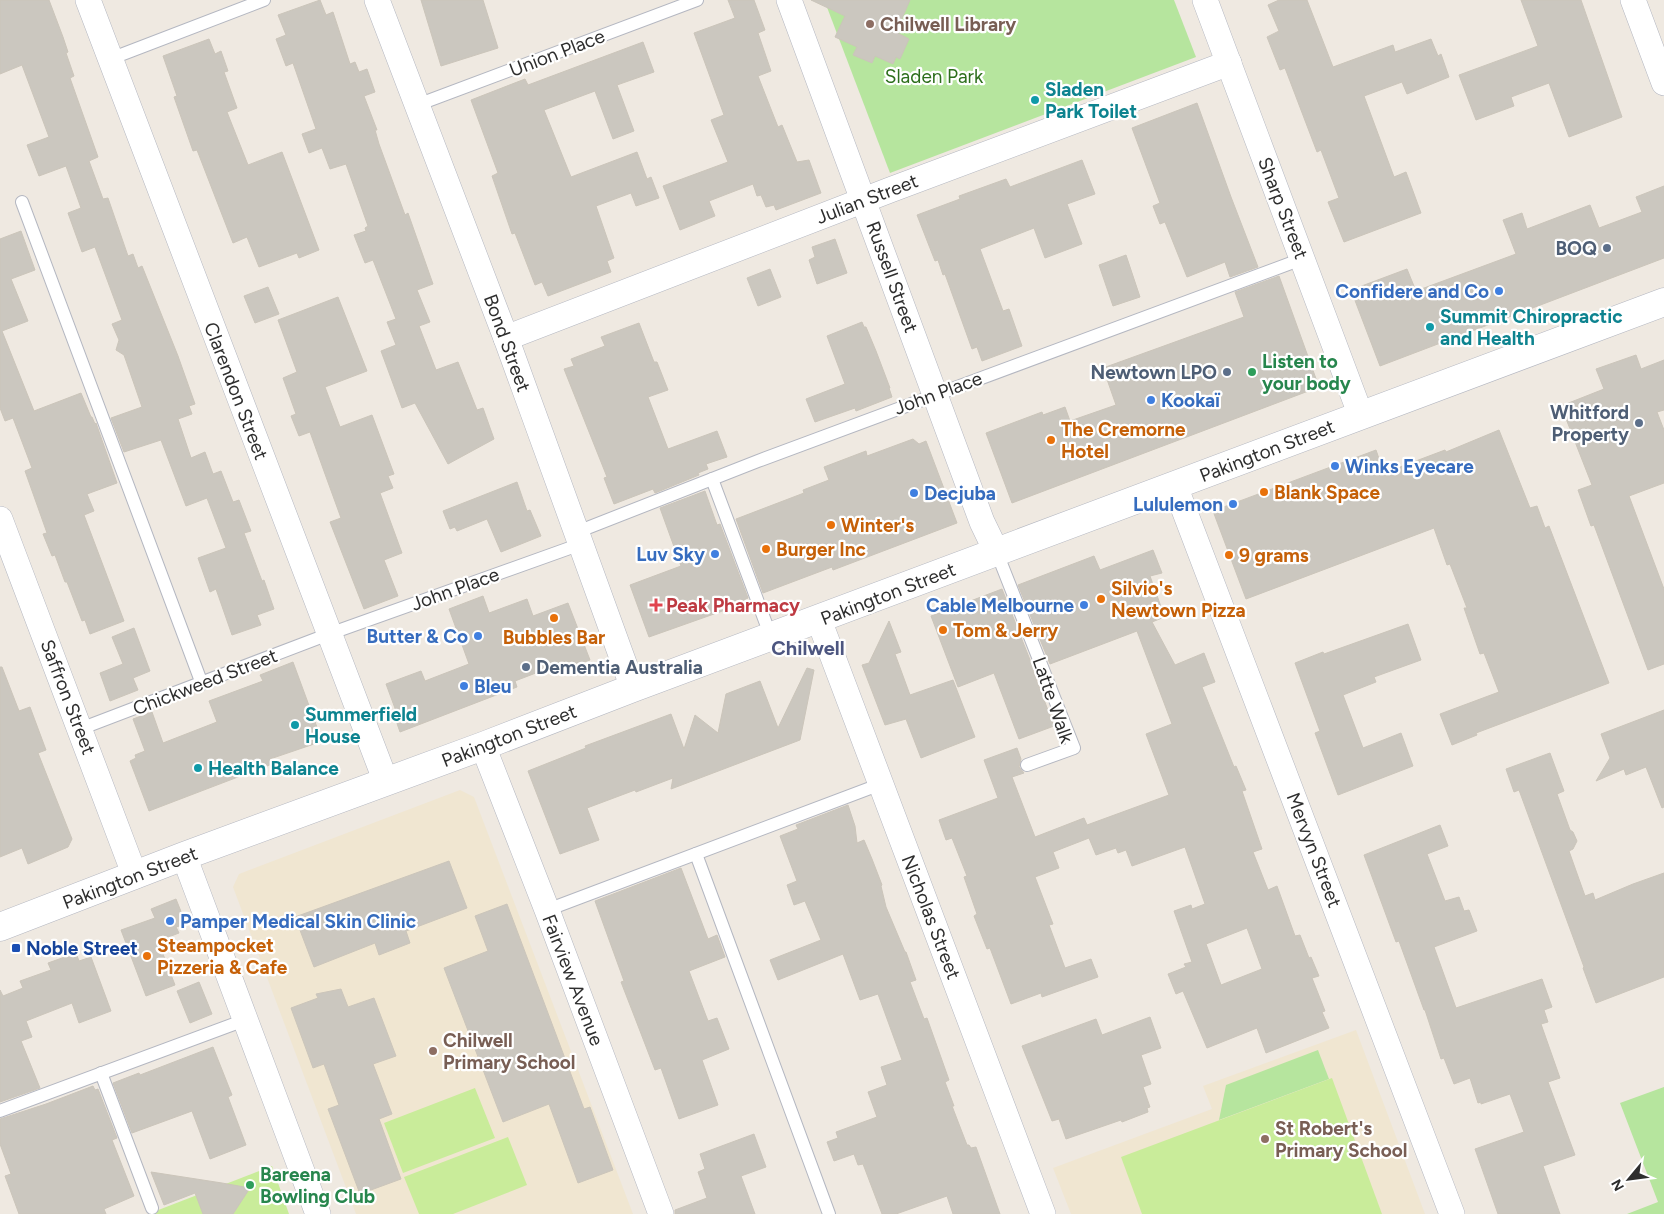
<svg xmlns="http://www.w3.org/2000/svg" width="1664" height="1214" font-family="Figtree,sans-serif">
  <rect width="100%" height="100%" fill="#efe9e1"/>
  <!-- education -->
  <g fill="#f0e6d1">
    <polygon points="460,790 474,797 633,1214 356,1214 233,887 239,874"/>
    <polygon points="1356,1030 1425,1214 1071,1214 1053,1168 1212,1109 1203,1086"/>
  </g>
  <!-- green -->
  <g fill="#b6e59e">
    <polygon points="830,0 1174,0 1196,57 890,173 825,2"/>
    <polygon points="1318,1050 1329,1079 1219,1120 1226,1085"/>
    <polygon points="1664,1087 1664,1214 1627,1214 1658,1202 1620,1103"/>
  </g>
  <!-- pitch -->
  <g fill="#c9ec9a">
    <polygon points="1332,1078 1382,1214 1142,1214 1121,1157"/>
    <polygon points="475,1088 495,1138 403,1173 384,1123"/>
    <polygon points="508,1137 527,1185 453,1214 419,1214 404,1177"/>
    <polygon points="272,1166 289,1214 148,1214"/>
  </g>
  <!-- building -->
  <g fill="#cbc7bf" stroke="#cbc5ba" fill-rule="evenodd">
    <polygon points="0,0 49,0 63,37 68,52 66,53 74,76 70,78 98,157 89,161 103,199 108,198 128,256 133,254 138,268 142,266 178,356 195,404 189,406 192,414 178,419 191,458 205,452 213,474 221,471 233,502 239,500 251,531 244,533 262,581 264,580 274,609 257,615 261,625 232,635 216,589 210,592 198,558 226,548 207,498 186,506 161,440 124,452 111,418 142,407 124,355 116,350 119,340 112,324 122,320 95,247 82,252 68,213 81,208 66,166 39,176 27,145 49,137 22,65 0,74"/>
    <polygon points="320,0 326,15 333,12 350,64 355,62 359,72 367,69 375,92 364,96 377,130 375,130 379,144 405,215 408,213 433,284 417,290 430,322 419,326 436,370 458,362 477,410 483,408 494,439 448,464 415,403 402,408 381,351 396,345 387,322 396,319 373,260 365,263 354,235 366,231 365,228 368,226 346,164 330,169 322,148 309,153 302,134 316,129 293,63 286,66 276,39 286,35 278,15"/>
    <polygon points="421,0 483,0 498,48 441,66"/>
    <polygon points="728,0 754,0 765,30 758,33 771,71 758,76 778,127 782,125 797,162 809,160 821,193 776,210 774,205 766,207 761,195 757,196 753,184 709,201 715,216 680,230 663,186 728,162 711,120 724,115 694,33 735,18"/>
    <polygon points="811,0 910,0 896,32 909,39 900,59 896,57 893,64 875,56 872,63 853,55 857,47 835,37 845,16"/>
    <polygon points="1279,0 1307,0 1333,67 1393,45 1395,52 1431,39 1438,56 1441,54 1449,77 1407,94 1402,82 1364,96 1394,177 1406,172 1421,213 1344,242 1328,202 1339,198 1321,150 1317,152 1285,68 1280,70 1267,37 1279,31 1268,5"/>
    <polygon points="1521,0 1581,0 1622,117 1569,137 1549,83 1511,97 1514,106 1476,120 1459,75 1538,46"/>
    <polygon points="209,39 215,54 221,51 228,71 224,72 237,108 227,112 248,165 282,152 319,250 299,258 297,253 259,267 247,237 233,243 197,150 193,151 174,97 177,96 163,56"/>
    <polygon points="643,42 654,72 617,85 634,131 613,139 595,91 544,110 571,177 637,152 647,179 651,177 659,198 636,206 631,193 596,206 614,258 607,261 611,272 548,296 542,282 535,285 515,233 512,234 492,176 498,173 471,100 525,79 528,85"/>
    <polygon points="1197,103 1231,197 1258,267 1230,277 1225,262 1187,277 1165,222 1160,224 1153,206 1160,203 1132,128"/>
    <polygon points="1082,160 1095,194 1067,204 1082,244 1045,258 1034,228 980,249 1003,311 1009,309 1022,346 982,361 977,347 972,349 945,274 943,275 938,260 935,261 917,215 960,199 959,196 1006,179 1010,187"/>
    <polygon points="1664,186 1664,258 1380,366 1351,290 1407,269 1416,291 1516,254 1503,220 1522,213 1527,229 1590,205 1599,228 1642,212 1636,197"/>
    <polygon points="21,231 35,270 11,279 28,321 2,331 34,411 81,393 91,417 92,417 95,424 96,423 117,483 87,494 94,511 84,515 124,621 90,634 85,620 82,621 67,582 65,582 55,555 52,556 43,534 47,533 25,471 32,468 13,418 5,421 0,408 0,239"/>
    <polygon points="835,239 847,273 817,284 809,260 815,257 812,247"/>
    <polygon points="1126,255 1140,297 1113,306 1099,265"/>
    <polygon points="770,269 781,297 758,306 747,278"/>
    <polygon points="1279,276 1319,387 1012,503 986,433 1042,412 1043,415 1065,407 1070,421 1116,405 1103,368 1244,317 1235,292"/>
    <polygon points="268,287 279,314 255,323 244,296"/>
    <polygon points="338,297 367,371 325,387 340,427 372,415 394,474 388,476 393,488 380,493 402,553 384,560 398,596 364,609 330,522 341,518 325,474 310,432 299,436 291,416 296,414 283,378 297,372 278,320"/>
    <polygon points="862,322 864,327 866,327 876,351 890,388 889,388 892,397 856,411 855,408 815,422 806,399 845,384 827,336"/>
    <polygon points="639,323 654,362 657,362 668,390 648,397 668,449 717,431 727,457 706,464 708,469 698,473 699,475 655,493 653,489 614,504 604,478 607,477 564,369 574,366 571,359 605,346 601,337"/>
    <polygon points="1636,355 1641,369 1664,360 1664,410 1657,412 1664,430 1664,483 1629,496 1664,589 1664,664 1648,670 1594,525 1591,526 1578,490 1592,485 1561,406 1604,389 1596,369"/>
    <polygon points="1499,430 1530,508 1537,506 1545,528 1549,526 1609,683 1476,733 1477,735 1452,745 1440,714 1499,692 1484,653 1480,654 1464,608 1467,608 1450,564 1447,565 1434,528 1246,599 1213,511 1376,450 1384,473 1445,450 1446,452"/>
    <polygon points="913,439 919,444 926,441 957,523 833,570 832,567 763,593 736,519 804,493 803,490 829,480 824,467 866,451 867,456"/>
    <polygon points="517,482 527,511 530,510 541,536 501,552 487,519 457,531 455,527 450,529 443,511"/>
    <polygon points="705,491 717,525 720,524 748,598 744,600 745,603 649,637 630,585 681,566 660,508"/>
    <path d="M 1153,550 L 1162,573 L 1150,576 L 1164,615 L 1161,616 L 1162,618 L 1152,622 L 1175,665 L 1204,653 L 1215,682 L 1202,687 L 1234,767 L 1236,766 L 1246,790 L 1242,791 L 1262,849 L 1253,852 L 1268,890 L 1277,886 L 1295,936 L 1300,935 L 1309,958 L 1311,957 L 1319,976 L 1312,978 L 1325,1011 L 1322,1012 L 1329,1028 L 1266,1053 L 1257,1028 L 1207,1048 L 1183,991 L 1176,994 L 1168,974 L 1186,967 L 1184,964 L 1192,962 L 1174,911 L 1191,905 L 1192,909 L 1205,904 L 1185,847 L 1132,866 L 1126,850 L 1118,853 L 1116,848 L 1096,855 L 1089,838 L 1053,852 L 1059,868 L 1035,877 L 1053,924 L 1049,925 L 1065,968 L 1091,959 L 1098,977 L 1042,997 L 1041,993 L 1011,1004 L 990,948 L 987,949 L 974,916 L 977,914 L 964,877 L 967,876 L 952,838 L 946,840 L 939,820 L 998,798 L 984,760 L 1017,748 L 1021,759 L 1019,767 L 1024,773 L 1012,777 L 1035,837 L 1084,818 L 1087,825 L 1169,795 L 1146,734 L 1172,724 L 1137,631 L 1050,664 L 1018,585 L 1094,556 L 1100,570 ZM 1247,928 L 1262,969 L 1221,985 L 1206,944 Z"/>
    <polygon points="1002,589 1034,670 1033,671 1054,726 1019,739 994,673 958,687 931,616"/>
    <polygon points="483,596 489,613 527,599 533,616 568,603 590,660 557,672 554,666 515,681 517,687 400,732 393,712 396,711 386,684 421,671 425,681 469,664 449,609"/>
    <polygon points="889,621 901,652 895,654 910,695 953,680 975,737 921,758 906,719 885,725 862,665 869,663"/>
    <polygon points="1408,624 1421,660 1374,677 1376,682 1343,695 1363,748 1401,733 1413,766 1338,795 1315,733 1320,731 1295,663 1323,652 1324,654"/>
    <polygon points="134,628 150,671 133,678 138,690 110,701 100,673 123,664 112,637"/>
    <polygon points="293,662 318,730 317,743 270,759 272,764 149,811 130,761 136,758 135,755 145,751 133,719 152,712 163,743 217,722 209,701 263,681 260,675"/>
    <polygon points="0,667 2,667 19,711 30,707 46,750 38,753 72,839 68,847 28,864 22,848 0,857"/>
    <polygon points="807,668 814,670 800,740 671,789 673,778 636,792 635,790 587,808 599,840 560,854 528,771 586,748 585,746 671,714 684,749 695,715 718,733 726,694 760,681 778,728"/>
    <polygon points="1664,710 1664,807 1662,808 1646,767 1626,775 1624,769 1596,781 1610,758 1601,734"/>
    <polygon points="1550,753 1564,791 1557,794 1570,830 1573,832 1577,841 1573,849 1569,851 1585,896 1593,893 1595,900 1633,884 1664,873 1664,977 1596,1003 1583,968 1584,967 1519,790 1514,792 1506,769"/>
    <polygon points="848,805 855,826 857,843 864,840 872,859 882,885 881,886 886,907 905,952 906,952 916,980 910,982 924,1019 927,1018 949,1080 945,1082 954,1106 952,1106 967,1145 969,1145 971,1148 976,1147 1000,1214 953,1214 947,1196 896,1214 882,1214 863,1164 858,1165 854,1154 834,1161 827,1142 838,1138 836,1132 877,1117 868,1092 887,1085 881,1067 902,1060 878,994 860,1000 843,954 778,980 770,960 821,940 805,901 794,905 787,885 797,881 780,836 798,829 796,825"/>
    <polygon points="1440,825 1448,846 1427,854 1445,901 1459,897 1464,911 1469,910 1477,931 1434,947 1456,1008 1542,979 1552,1007 1544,1010 1548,1022 1541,1024 1560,1078 1548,1082 1575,1155 1543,1166 1560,1214 1498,1214 1475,1149 1524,1132 1510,1094 1481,1104 1481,1102 1478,1103 1470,1078 1454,1084 1444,1058 1441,1059 1425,1010 1424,1010 1399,941 1396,942 1364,855"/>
    <polygon points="449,861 467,908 406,931 410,943 379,955 375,943 314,967 295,917"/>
    <polygon points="681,868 708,939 717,935 725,957 689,971 708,1021 717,1018 729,1049 702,1060 718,1105 679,1119 661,1068 655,1070 635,1018 621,982 624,981 595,901"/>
    <polygon points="176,899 186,924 176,927 179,933 158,941 175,985 146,996 121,930 155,918 151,909"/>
    <polygon points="507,904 584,1109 590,1107 613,1170 578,1183 549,1104 503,1122 444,968 488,951 475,916"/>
    <polygon points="76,953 79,961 91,957 111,1011 79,1023 72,1003 26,1021 32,1037 21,1041 40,1088 0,1102 0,990 3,996 23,988 20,981 51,970 48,963"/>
    <polygon points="199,982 212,1014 190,1023 177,991"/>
    <polygon points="341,989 348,1007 374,998 396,1056 373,1064 392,1114 379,1119 401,1179 360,1194 328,1109 339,1105 324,1064 313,1068 291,1008 318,998 316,994"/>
    <polygon points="1150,1017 1161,1048 1141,1055 1151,1084 1143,1087 1150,1107 1147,1108 1148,1112 1122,1122 1121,1120 1066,1139 1059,1119 1052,1121 1022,1046 1096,1019 1102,1035"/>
    <polygon points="213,1047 232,1095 228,1097 246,1145 210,1159 192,1111 132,1133 113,1083 139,1073 140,1075"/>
    <polygon points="93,1086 95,1090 98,1089 117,1138 112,1140 134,1196 104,1209 106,1214 19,1214 5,1176 11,1174 0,1144 0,1119 46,1104"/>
    <polygon points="754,1134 766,1167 741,1176 755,1214 675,1214 675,1210 707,1198 698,1172 705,1169 700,1154"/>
    <polygon points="151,1172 222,1183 250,1188 233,1214 203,1214 195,1193 164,1205"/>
  </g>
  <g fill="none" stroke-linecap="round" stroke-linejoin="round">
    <defs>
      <g id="service">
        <polyline points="110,59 264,0"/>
        <polyline points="417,105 697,0"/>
        <polyline points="22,202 202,684"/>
        <polyline points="712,479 771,637"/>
        <polyline points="577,532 758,461 1302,259"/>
        <polyline points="997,553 1074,748 1027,765"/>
        <polyline points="80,729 329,634 581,544"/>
        <polyline points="696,854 829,1214"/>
        <polyline points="547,910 881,784"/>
        <polyline points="101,1073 152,1208"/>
        <polyline points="0,1111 245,1020"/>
      </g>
      <g id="minor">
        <polyline points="88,0 386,782"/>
        <polyline points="377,0 506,338 633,688"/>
        <polyline points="789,0 982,522 997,553"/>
        <polyline points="1205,0 1361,416"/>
        <polyline points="1633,0 1664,83"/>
        <polyline points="506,338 890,190 1229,63"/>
        <polyline points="1175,486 1452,1214"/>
        <polyline points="0,519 135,876"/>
        <polyline points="819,620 1043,1214"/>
        <polyline points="483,746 547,910 661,1214"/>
        <polyline points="184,856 318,1214"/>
      </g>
      <polyline id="tertiary" points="0,927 184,856 483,746 633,688 1664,302"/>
    </defs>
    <!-- service casing -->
    <use href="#service" stroke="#b4b7c1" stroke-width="14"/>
    <!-- minor casing -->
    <use href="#minor" stroke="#b4b7c1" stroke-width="26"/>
    <!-- tertiary casing -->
    <use href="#tertiary" stroke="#b4b7c1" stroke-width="29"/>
    <!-- service -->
    <use href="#service" stroke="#fff" stroke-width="12"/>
    <!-- minor -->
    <use href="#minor" stroke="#fff" stroke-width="25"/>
    <!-- tertiary -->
    <use href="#tertiary" stroke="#fff" stroke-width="28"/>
  </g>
  <!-- markers -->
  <g fill="#8d6e63" stroke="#fff" stroke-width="2">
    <circle cx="870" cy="24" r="5"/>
    <circle cx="433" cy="1051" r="5"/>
    <circle cx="1265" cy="1139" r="5"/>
  </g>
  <g fill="#0f9aa8" stroke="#fff" stroke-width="2">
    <circle cx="1035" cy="100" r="5"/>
    <circle cx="1430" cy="327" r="5"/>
    <circle cx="295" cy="725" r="5"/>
    <circle cx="198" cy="768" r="5"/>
  </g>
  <g fill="#5c6f8a" stroke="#fff" stroke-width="2">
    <circle cx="1607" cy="248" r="5"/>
    <circle cx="1227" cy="372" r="5"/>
    <circle cx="1639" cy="423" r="5"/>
    <circle cx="526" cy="667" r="5"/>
  </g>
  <g fill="#3f7fe0" stroke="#fff" stroke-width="2">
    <circle cx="1499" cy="291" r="5"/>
    <circle cx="1151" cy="400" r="5"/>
    <circle cx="1335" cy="466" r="5"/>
    <circle cx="914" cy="493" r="5"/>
    <circle cx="1233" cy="504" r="5"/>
    <circle cx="715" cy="554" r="5"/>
    <circle cx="1084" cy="605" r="5"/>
    <circle cx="478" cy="636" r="5"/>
    <circle cx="464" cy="686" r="5"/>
    <circle cx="170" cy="921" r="5"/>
  </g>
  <g fill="#2e9e5b" stroke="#fff" stroke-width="2">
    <circle cx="1252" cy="372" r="5"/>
    <circle cx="250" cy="1185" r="5"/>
  </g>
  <g fill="#e8710a" stroke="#fff" stroke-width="2">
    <circle cx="1051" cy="440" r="5"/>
    <circle cx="1264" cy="492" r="5"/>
    <circle cx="831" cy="525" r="5"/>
    <circle cx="766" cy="549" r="5"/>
    <circle cx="1229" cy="555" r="5"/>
    <circle cx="1101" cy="599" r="5"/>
    <circle cx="554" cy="618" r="5"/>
    <circle cx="943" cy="630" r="5"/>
    <circle cx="147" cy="956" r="5"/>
  </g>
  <path fill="#e0444e" stroke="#fff" stroke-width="2" d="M653.5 597.5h5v5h5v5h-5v5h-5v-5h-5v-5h5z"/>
  <rect fill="#1a4fb4" stroke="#fff" stroke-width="2" x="11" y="943" width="10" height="10" rx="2.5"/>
  <g text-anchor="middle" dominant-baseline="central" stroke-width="4.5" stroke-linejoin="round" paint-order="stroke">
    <!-- education labels -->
    <g font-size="19" font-weight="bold" fill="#785e54" stroke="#fff" text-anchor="start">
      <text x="880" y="24">Chilwell Library</text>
      <text x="443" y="1040">Chilwell<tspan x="443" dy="22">Primary School</tspan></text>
      <text x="1275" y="1128">St Robert's<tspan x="1275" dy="22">Primary School</tspan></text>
    </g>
    <!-- street labels -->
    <g font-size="19" fill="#2e2e2e" stroke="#fff">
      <text transform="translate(557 53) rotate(-21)">Union Place</text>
      <text transform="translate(867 199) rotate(-21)">Julian Street</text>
      <text transform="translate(1283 208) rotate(69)">Sharp Street</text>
      <text transform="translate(892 277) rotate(70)">Russell Street</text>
      <text transform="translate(507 343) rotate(70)">Bond Street</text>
      <text transform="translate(236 391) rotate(69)">Clarendon Street</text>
      <text transform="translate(938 393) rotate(-20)">John Place</text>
      <text transform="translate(1267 451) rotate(-21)">Pakington Street</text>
      <text transform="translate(455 589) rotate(-20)">John Place</text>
      <text transform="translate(888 594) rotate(-21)">Pakington Street</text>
      <text transform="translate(205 682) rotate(-21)">Chickweed Street</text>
      <text transform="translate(68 697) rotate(69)">Saffron Street</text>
      <text transform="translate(1053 700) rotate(71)">Latte Walk</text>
      <text transform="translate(509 736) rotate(-21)">Pakington Street</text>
      <text transform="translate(1314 850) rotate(69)">Mervyn Street</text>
      <text transform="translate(130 878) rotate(-21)">Pakington Street</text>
      <text transform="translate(931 917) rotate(69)">Nicholas Street</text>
      <text transform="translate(573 980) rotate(69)">Fairview Avenue</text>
    </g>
    <!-- park labels -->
    <g font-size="19" fill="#2c6e1b" stroke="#fff">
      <text x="934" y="76">Sladen Park</text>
    </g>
    <!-- culture labels -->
    <g font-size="19" font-weight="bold" fill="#0d838f" stroke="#fff" text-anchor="start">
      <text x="1045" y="89">Sladen<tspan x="1045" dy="22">Park Toilet</tspan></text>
      <text x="1440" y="316">Summit Chiropractic<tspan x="1440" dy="22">and Health</tspan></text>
      <text x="305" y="714">Summerfield<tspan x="305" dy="22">House</tspan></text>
      <text x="208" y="768">Health Balance</text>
    </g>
    <!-- service labels -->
    <g font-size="19" font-weight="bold" fill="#4e5e75" stroke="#fff" text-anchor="end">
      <text x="1597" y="248">BOQ</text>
      <text x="1217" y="372">Newtown LPO</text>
      <text x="1629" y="412">Whitford<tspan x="1629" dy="22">Property</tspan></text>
      <text x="536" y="667" text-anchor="start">Dementia Australia</text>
    </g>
    <!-- shop labels -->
    <g font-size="19" font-weight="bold" fill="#366cbe" stroke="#fff" text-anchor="end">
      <text x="1489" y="291">Confidere and Co</text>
      <text x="1161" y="400" text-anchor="start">Kookaï</text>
      <text x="1345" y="466" text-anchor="start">Winks Eyecare</text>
      <text x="924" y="493" text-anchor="start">Decjuba</text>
      <text x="1223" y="504">Lululemon</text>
      <text x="705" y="554">Luv Sky</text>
      <text x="1074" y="605">Cable Melbourne</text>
      <text x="468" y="636">Butter &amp; Co</text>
      <text x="474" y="686" text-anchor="start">Bleu</text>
      <text x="180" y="921" text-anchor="start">Pamper Medical Skin Clinic</text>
    </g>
    <!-- leisure labels -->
    <g font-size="19" font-weight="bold" fill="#27864d" stroke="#fff" text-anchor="start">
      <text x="1262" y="361">Listen to<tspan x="1262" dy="22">your body</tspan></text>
      <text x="260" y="1174">Bareena<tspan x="260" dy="22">Bowling Club</tspan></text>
    </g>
    <!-- food labels -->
    <g font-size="19" font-weight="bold" fill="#c56008" stroke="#fff" text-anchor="start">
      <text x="1061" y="429">The Cremorne<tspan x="1061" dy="22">Hotel</tspan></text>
      <text x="1274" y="492">Blank Space</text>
      <text x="841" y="525">Winter's</text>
      <text x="776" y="549">Burger Inc</text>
      <text x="1239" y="555">9 grams</text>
      <text x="1111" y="588">Silvio's<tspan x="1111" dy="22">Newtown Pizza</tspan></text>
      <text x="953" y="630">Tom &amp; Jerry</text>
      <text x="554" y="637" text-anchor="middle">Bubbles Bar</text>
      <text x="157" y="945">Steampocket<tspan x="157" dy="22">Pizzeria &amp; Cafe</tspan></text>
    </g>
    <!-- health labels -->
    <g font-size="19" font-weight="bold" fill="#be3a42" stroke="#fff" text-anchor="start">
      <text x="666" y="605">Peak Pharmacy</text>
    </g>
    <!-- transit labels -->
    <g font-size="19" font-weight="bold" fill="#164399" stroke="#fff" text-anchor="start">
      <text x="26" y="948">Noble Street</text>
    </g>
    <!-- neighbourhood labels -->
    <g font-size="20" font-weight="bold" fill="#4d5680" stroke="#fff">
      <text x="808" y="648">Chilwell</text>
    </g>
  </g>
  <!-- north arrow -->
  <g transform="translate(1629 1179) rotate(241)" stroke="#ffffff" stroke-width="4" paint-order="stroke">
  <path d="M0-4L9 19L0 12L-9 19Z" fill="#2e2e2e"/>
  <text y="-8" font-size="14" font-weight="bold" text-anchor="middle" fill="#2e2e2e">N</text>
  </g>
</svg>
